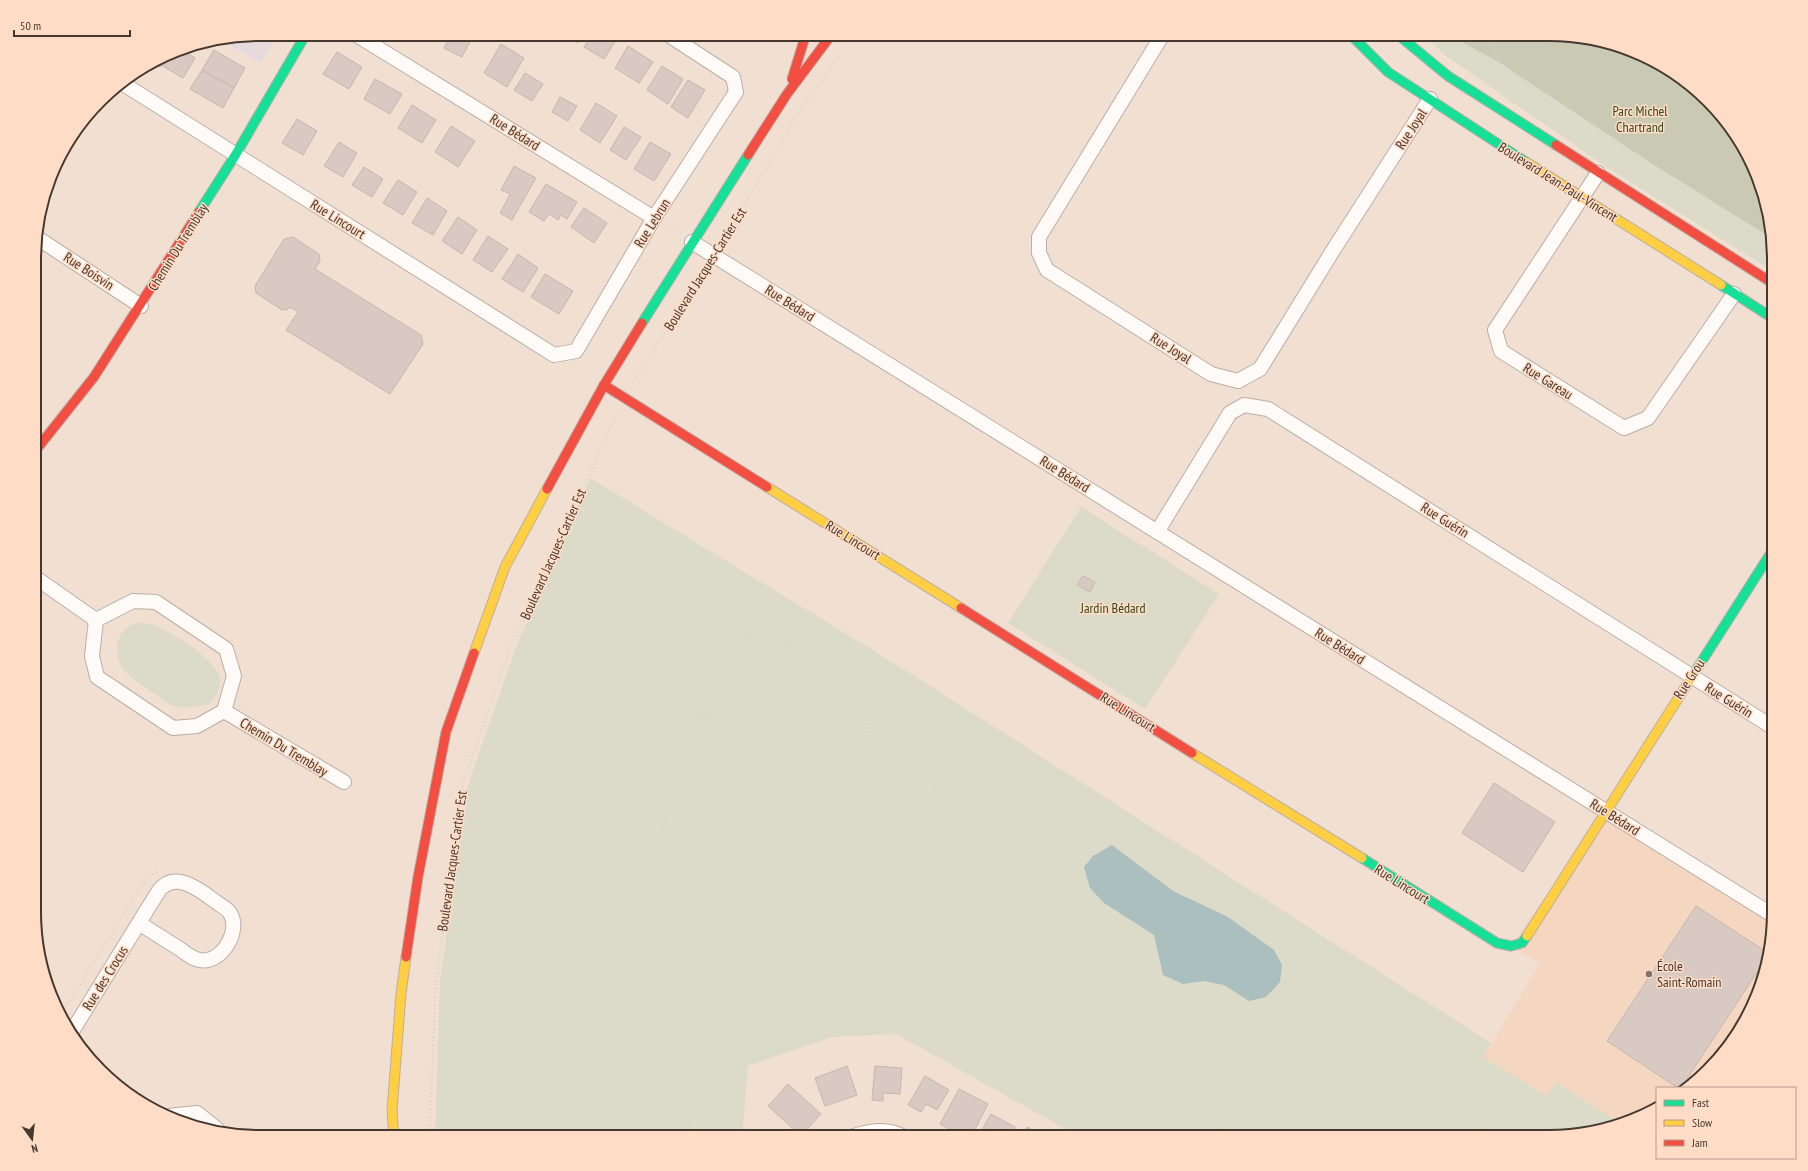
<svg xmlns="http://www.w3.org/2000/svg" width="1808" height="1171" font-family="'PT Sans Narrow',sans-serif">
  <rect width="100%" height="100%" fill="#f1dfd2"/>
  <!-- commercial -->
  <polygon fill="#e7dadf" points="259,34 279,34 260,63 223,41"/>
  <!-- built -->
  <polygon fill="#f4d6c1" points="1605,811 1774,916 1774,927 1762,985 1736,1037 1698,1081 1688,1088 1657,1088 1657,1109 1621,1124 1556,1082 1547,1096 1483,1057 1540,964 1511,946"/>
  <!-- green -->
  <g fill="#dcdac8">
    <polygon points="1423,34 1549,34 1621,46 1674,72 1718,110 1744,147 1766,200 1774,244 1774,272 1602,164 1446,56"/>
    <polygon points="590,478 889,660 1491,1043 1483,1057 1547,1096 1556,1082 1621,1124 1608,1129 1564,1137 1080,1137 896,1034 832,1037 748,1066 742,1137 435,1137 440,982 468,785 516,647"/>
    <polygon points="1081,507 1219,594 1145,709 1008,623"/>
    <path d="M 139,622 C 145,623 152,624 157,626 C 174,635 218,660 220,679 C 221,690 216,696 210,704 C 198,707 183,709 171,705 C 165,702 127,675 124,670 C 111,651 116,628 139,622 Z"/>
  </g>
  <!-- forest -->
  <polygon fill="#cac9b4" points="1450,34 1549,34 1621,46 1674,72 1718,110 1744,147 1766,200 1773,239 1651,163 1500,63 1455,38"/>
  <!-- water -->
  <polygon fill="#aabfbe" points="1112,845 1173,891 1228,917 1274,950 1282,965 1280,982 1266,997 1249,1001 1224,985 1204,981 1183,984 1163,975 1154,935 1104,903 1090,888 1084,867 1093,856"/>
  <!-- building -->
  <g fill="#d8cac2" stroke="#c6b6af">
    <polygon points="451,34 474,34 462,57 444,48"/>
    <polygon points="563,34 583,34 578,43"/>
    <polygon points="592,34 612,34 618,37 604,59 584,47"/>
    <polygon points="501,44 524,58 507,87 484,73"/>
    <polygon points="628,46 653,62 639,83 615,68"/>
    <polygon points="185,49 184,51 195,58 183,78 161,65 160,67 154,63 173,51"/>
    <polygon points="214,50 245,68 234,88 202,70"/>
    <polygon points="337,52 362,67 349,89 323,74"/>
    <polygon points="662,66 683,79 668,104 647,90"/>
    <polygon points="202,70 234,88 223,108 190,89"/>
    <polygon points="525,73 543,84 532,101 514,90"/>
    <polygon points="375,79 402,94 390,114 364,99"/>
    <polygon points="688,80 705,90 688,118 671,107"/>
    <polygon points="560,97 577,106 568,121 552,112"/>
    <polygon points="596,103 617,116 600,143 580,130"/>
    <polygon points="412,105 436,120 422,143 398,128"/>
    <polygon points="297,119 317,131 303,155 282,143"/>
    <polygon points="451,126 475,141 458,167 435,152"/>
    <polygon points="624,127 641,137 626,160 610,150"/>
    <polygon points="339,142 357,153 343,177 324,166"/>
    <polygon points="650,142 671,154 654,181 634,169"/>
    <polygon points="514,166 536,178 512,220 500,213 510,194 501,190"/>
    <polygon points="364,167 383,179 372,197 352,185"/>
    <polygon points="398,180 417,192 403,215 383,203"/>
    <polygon points="546,184 577,202 567,219 561,215 558,220 549,214 544,221 529,212"/>
    <polygon points="427,198 447,211 433,235 412,223"/>
    <polygon points="584,208 607,223 594,243 571,227"/>
    <polygon points="458,217 477,230 462,254 442,241"/>
    <polygon points="488,236 508,249 492,272 473,260"/>
    <polygon points="293,237 319,254 320,261 315,269 421,335 423,344 390,394 286,330 298,312 290,307 288,309 282,310 256,293 255,286 284,239"/>
    <polygon points="518,254 538,268 523,292 502,279"/>
    <polygon points="545,274 573,291 559,314 531,297"/>
    <polygon points="1083,576 1095,582 1090,592 1077,585"/>
    <polygon points="1494,783 1555,822 1523,872 1462,833"/>
    <polygon points="1696,906 1768,953 1767,957 1681,1088 1678,1088 1607,1041"/>
    <polygon points="847,1066 857,1095 825,1106 815,1078"/>
    <polygon points="875,1066 902,1068 900,1094 883,1093 883,1101 872,1100"/>
    <polygon points="925,1076 949,1090 937,1110 926,1104 921,1112 908,1105"/>
    <polygon points="788,1084 821,1114 801,1136 768,1106"/>
    <polygon points="959,1089 988,1104 971,1137 965,1137 940,1124"/>
    <polygon points="991,1114 1015,1127 1010,1137 978,1137"/>
    <polygon points="1027,1127 1045,1137 1022,1137"/>
  </g>
  <g fill="none" stroke-linecap="round" stroke-linejoin="round">
    <defs>
      <g id="street">
        <polyline points="355,34 654,218"/>
        <polyline points="1163,34 1039,237 1039,253 1047,270 1211,374 1238,381 1260,369 1332,252 1430,99"/>
        <polyline points="122,83 554,355 576,351 654,218 736,92 733,77 667,34"/>
        <polyline points="1598,173 1495,330 1501,351 1624,428 1648,418 1734,294"/>
        <polyline points="36,237 141,306"/>
        <polyline points="692,242 1774,916"/>
        <polyline points="1157,532 1230,413 1244,405 1268,409 1774,728"/>
        <polyline points="36,578 96,620"/>
        <polygon points="133,601 156,602 226,649 234,676 224,711 197,726 173,728 97,677 92,656 96,620"/>
        <polyline points="224,711 344,782"/>
        <path d="M 71,1033 L 158,892 C 174,869 200,890 216,902 C 220,905 228,909 230,913 C 242,932 219,968 196,959 C 191,957 185,953 180,949 C 167,941 153,932 139,923"/>
        <polyline points="168,1116 197,1113 218,1130"/>
        <path d="M 851,1137 C 868,1131 887,1127 904,1137"/>
      </g>
      <g id="fast">
        <polyline points="1350,34 1388,72 1526,162"/>
        <polyline points="1397,34 1448,76 1556,145"/>
        <polyline points="199,212 236,154 306,34"/>
        <polyline points="1721,285 1774,319"/>
        <polyline points="642,323 748,155"/>
        <polyline points="1693,675 1774,548"/>
        <polyline points="1362,858 1497,943 1511,946 1522,943 1527,936"/>
      </g>
      <g id="slow">
        <polyline points="1526,162 1721,285"/>
        <polyline points="767,487 961,608"/>
        <polyline points="474,653 505,567 547,489"/>
        <polyline points="1192,753 1362,858"/>
        <polyline points="1527,936 1693,675"/>
        <polyline points="394,1137 392,1111 401,994 406,957"/>
      </g>
      <g id="jam">
        <polyline points="792,79 806,34"/>
        <polyline points="1556,145 1774,284"/>
        <polyline points="748,155 787,94 832,34"/>
        <polyline points="604,385 767,487"/>
        <polyline points="36,450 94,377 199,212"/>
        <polyline points="547,489 604,385 642,323"/>
        <polyline points="961,608 1192,753"/>
        <polyline points="406,957 418,877 446,732 474,653"/>
      </g>
    </defs>
    <!-- street casing -->
    <use href="#street" stroke="#bcaea4" stroke-width="16"/>
    <!-- fast casing -->
    <use href="#fast" stroke="#bcaea4" stroke-width="11"/>
    <!-- slow casing -->
    <use href="#slow" stroke="#bcaea4" stroke-width="11"/>
    <!-- jam casing -->
    <use href="#jam" stroke="#bcaea4" stroke-width="11"/>
    <!-- path -->
    <g stroke="#dad4d0" stroke-width="2.5" stroke-dasharray="1 3" stroke-linecap="butt">
      <polyline points="1438,34 1500,63 1546,100 1755,236 1773,244"/>
      <polyline points="1486,34 1500,62"/>
      <polyline points="665,225 678,233"/>
      <polyline points="721,244 800,111 838,57"/>
      <polyline points="632,384 707,267"/>
      <polyline points="742,634 832,654 851,665 873,689 893,732 935,781 939,833 951,852 975,865 1001,924 1025,947 1046,1013 1065,1034 1214,1120 1228,1134 1245,1137"/>
      <polyline points="1054,647 1077,611 1106,607 1132,592 1153,563 1155,548"/>
      <path d="M 61,1015 L 137,893 C 142,885 147,874 157,872"/>
      <polyline points="429,1137 436,982 463,783 511,647 617,413"/>
      <polyline points="690,1137 690,1128 662,1026 640,977 628,932 643,880 661,844 666,809 647,772 616,734 625,709 674,710 723,720 782,769 801,781 828,784 865,738 873,689"/>
      <polyline points="1261,1137 1271,1130 1310,1071 1343,1061 1372,1066 1476,1124 1489,1137"/>
    </g>
    <!-- street -->
    <use href="#street" stroke="#fdfaf8" stroke-width="14"/>
    <!-- fast -->
    <use href="#fast" stroke="#16e098" stroke-width="9"/>
    <!-- slow -->
    <use href="#slow" stroke="#ffcf43" stroke-width="9"/>
    <!-- jam -->
    <use href="#jam" stroke="#f24e42" stroke-width="9"/>
  </g>
  <!-- markers -->
  <circle fill="#827268" stroke="#fedcc5" stroke-width="1.5" cx="1649" cy="974" r="4"/>
  <g text-anchor="middle" dominant-baseline="central" stroke-width="3" stroke-linejoin="round" paint-order="stroke">
    <!-- park labels -->
    <g font-size="14" fill="#35471a" stroke="#fedcc5">
      <text x="1640" y="111">Parc Michel<tspan x="1640" dy="16">Chartrand</tspan></text>
      <text x="1113" y="608">Jardin Bédard</text>
    </g>
    <!-- street labels -->
    <g font-size="14" fill="#46382f" stroke="#fedcc5">
      <text transform="translate(1411 129) rotate(-57)">Rue Joyal</text>
      <text transform="translate(515 132) rotate(32)">Rue Bédard</text>
      <text transform="translate(1558 182) rotate(32)">Boulevard Jean-Paul-Vincent</text>
      <text transform="translate(338 219) rotate(32)">Rue Lincourt</text>
      <text transform="translate(652 223) rotate(-58)">Rue Lebrun</text>
      <text transform="translate(178 247) rotate(-58)">Chemin Du Tremblay</text>
      <text transform="translate(705 269) rotate(-58)">Boulevard Jacques-Cartier Est</text>
      <text transform="translate(89 271) rotate(33)">Rue Boisvin</text>
      <text transform="translate(790 303) rotate(32)">Rue Bédard</text>
      <text transform="translate(1171 348) rotate(32)">Rue Joyal</text>
      <text transform="translate(1548 381) rotate(32)">Rue Gareau</text>
      <text transform="translate(1065 474) rotate(32)">Rue Bédard</text>
      <text transform="translate(1445 520) rotate(32)">Rue Guérin</text>
      <text transform="translate(853 540) rotate(32)">Rue Lincourt</text>
      <text transform="translate(553 554) rotate(-66)">Boulevard Jacques-Cartier Est</text>
      <text transform="translate(1340 646) rotate(32)">Rue Bédard</text>
      <text transform="translate(1689 679) rotate(-57)">Rue Grou</text>
      <text transform="translate(1729 700) rotate(32)">Rue Guérin</text>
      <text transform="translate(1128 712) rotate(32)">Rue Lincourt</text>
      <text transform="translate(284 747) rotate(31)">Chemin Du Tremblay</text>
      <text transform="translate(1615 817) rotate(32)">Rue Bédard</text>
      <text transform="translate(452 861) rotate(-82)">Boulevard Jacques-Cartier Est</text>
      <text transform="translate(1402 884) rotate(32)">Rue Lincourt</text>
      <text transform="translate(105 978) rotate(-58)">Rue des Crocus</text>
    </g>
    <!-- poi labels -->
    <g font-size="14" fill="#46382f" stroke="#fedcc5" text-anchor="start">
      <text x="1657" y="966">École<tspan x="1657" dy="16">Saint-Romain</tspan></text>
    </g>
  </g>
  <!-- crop -->
  <path d="M0 0H1808V1171H0ZM259 41H1549A218 218 0 0 1 1767 259V912A218 218 0 0 1 1549 1130H259A218 218 0 0 1 41 912V259A218 218 0 0 1 259 41Z" fill="#fedcc5" fill-rule="evenodd"/>
  <path fill="none" stroke="#46382f" stroke-width="2" d="M259 41H1549A218 218 0 0 1 1767 259V912A218 218 0 0 1 1549 1130H259A218 218 0 0 1 41 912V259A218 218 0 0 1 259 41Z"/>
  <!-- legend -->
  <rect x="1656" y="1087" width="140" height="72" fill="#fedcc5" stroke="#b49a89"/>
  <rect x="1664" y="1100" width="20" height="6" fill="#16e098" stroke="#b49a89"/>
  <text x="1692" y="1107" font-size="12" fill="#46382f">Fast</text>
  <rect x="1664" y="1120" width="20" height="6" fill="#ffcf43" stroke="#b49a89"/>
  <text x="1692" y="1127" font-size="12" fill="#46382f">Slow</text>
  <rect x="1664" y="1140" width="20" height="6" fill="#f24e42" stroke="#b49a89"/>
  <text x="1692" y="1147" font-size="12" fill="#46382f">Jam</text>
  <!-- north arrow -->
  <g transform="translate(32 1139) rotate(165)" stroke="#fedcc5" stroke-width="3" paint-order="stroke">
  <path d="M0-3L7 15L0 10L-7 15Z" fill="#46382f"/>
  <text y="-6" font-size="11" font-weight="bold" text-anchor="middle" fill="#46382f">N</text>
  </g>
  <!-- scale -->
  <path d="M14 30v6h116v-6" fill="none" stroke="#46382f" stroke-width="2"/>
  <text x="20" y="30" font-size="12" fill="#46382f" stroke="#fedcc5" stroke-width="3" paint-order="stroke">50 m</text>
</svg>
